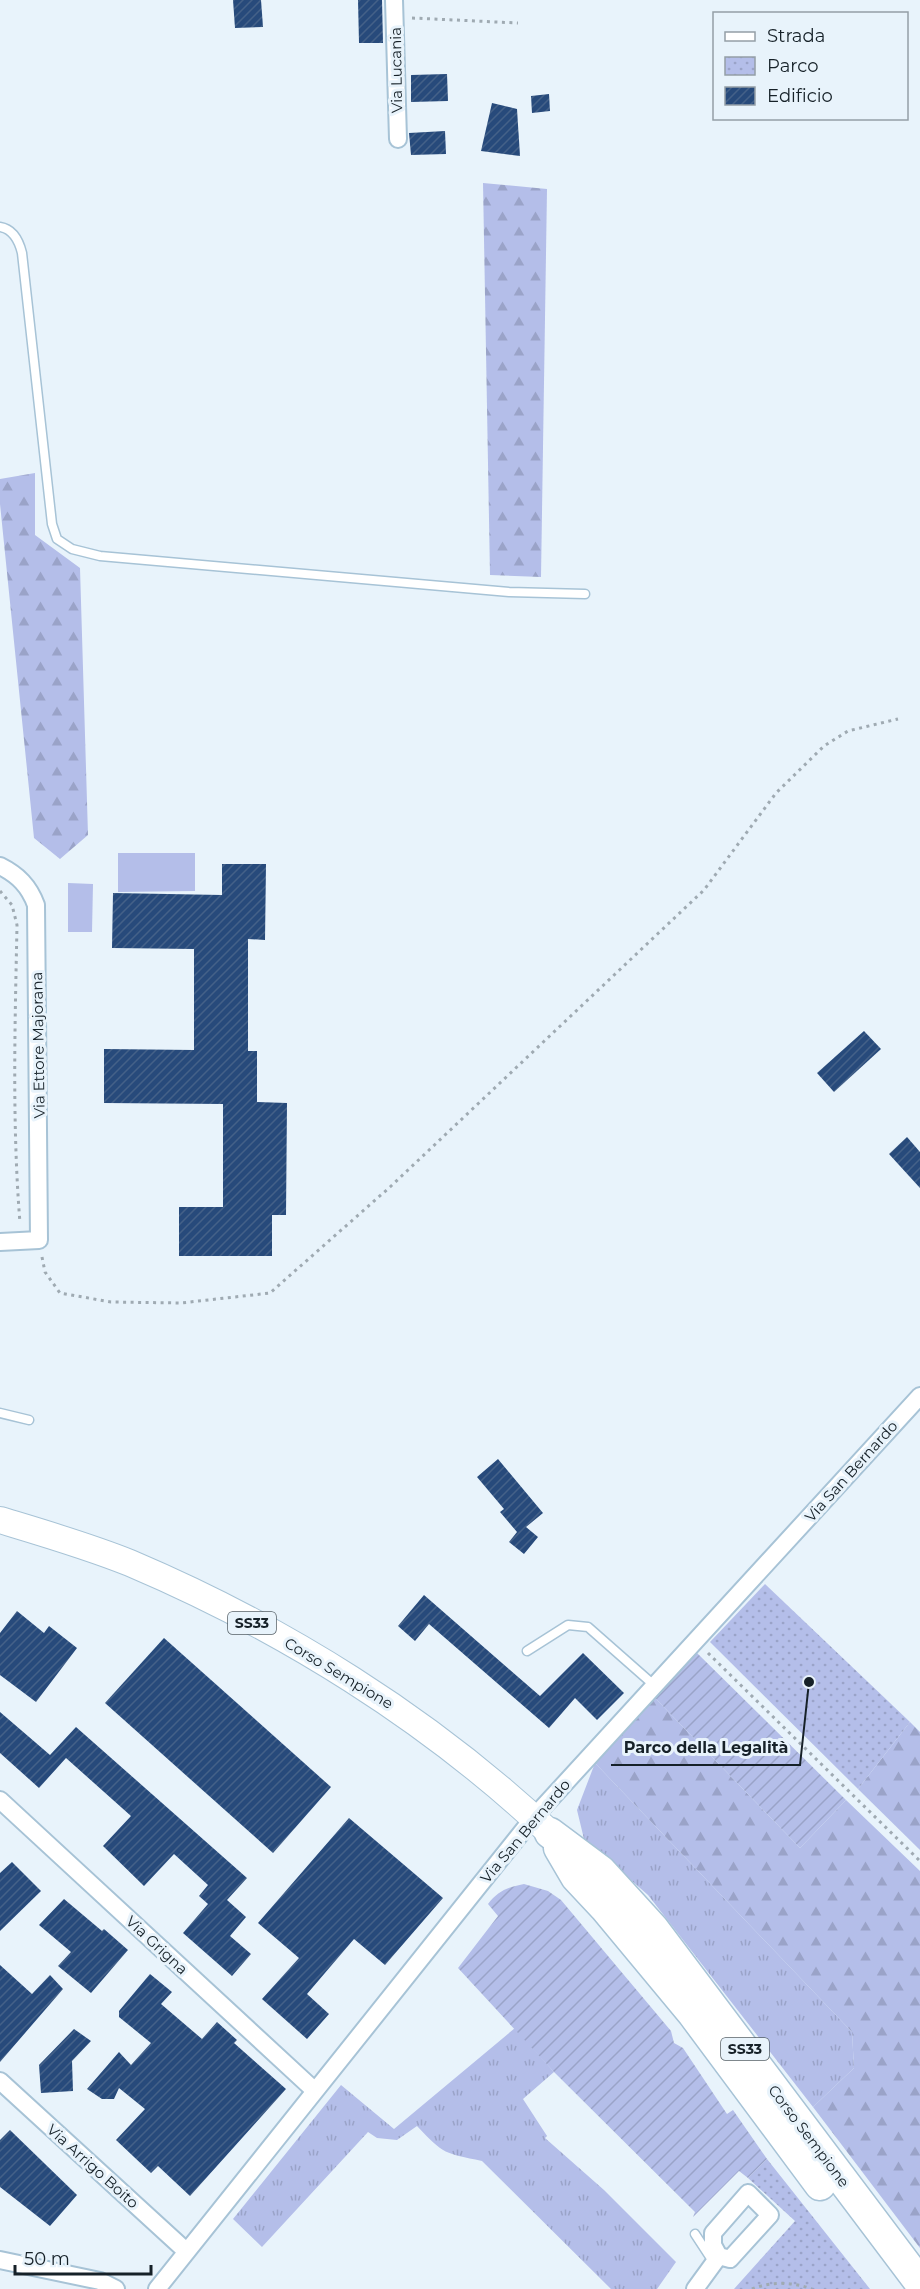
<svg xmlns="http://www.w3.org/2000/svg" width="920" height="2289" font-family="Montserrat,sans-serif">
  <defs>
    <pattern id="grass-tufts" width="24" height="20" patternUnits="userSpaceOnUse" patternTransform="scale(1.5)"><rect width="24" height="20" fill="#b4bee9"/><path d="M3 7l-1-3M5 7V3M7 7l1-3M15 17l-1-3M17 17v-4M19 17l1-3" fill="none" stroke="#9aa3c8"/></pattern>
    <pattern id="forest-firs" width="22" height="20" patternUnits="userSpaceOnUse" patternTransform="scale(1.5)"><rect width="22" height="20" fill="#b4bee9"/><path d="M5 1l3.5 6h-7zM16 11l3.5 6h-7z" fill="#9aa3c8"/></pattern>
    <pattern id="park-dots" width="8" height="8" patternUnits="userSpaceOnUse" patternTransform="scale(1.5)"><rect width="8" height="8" fill="#b4bee9"/><path d="M2 2h.1M6 6h.1" fill="none" stroke="#9aa3c8" stroke-width="1.8" stroke-linecap="round"/></pattern>
    <pattern id="garden-furrows" width="10" height="10" patternUnits="userSpaceOnUse" patternTransform="scale(1.5)"><rect width="10" height="10" fill="#b4bee9"/><path d="M-1 1l2-2M0 10L10 0M9 11l2-2" fill="none" stroke="#9aa3c8"/></pattern>
    <pattern id="building-hatch" width="6" height="6" patternUnits="userSpaceOnUse" patternTransform="scale(1.5)"><rect width="6" height="6" fill="#274a7b"/><path d="M-1 1l2-2M0 6l6-6M5 7l2-2" fill="none" stroke="#446188"/></pattern>
  </defs>
  <rect width="100%" height="100%" fill="#e8f3fb"/>
  <!-- grass -->
  <g fill="url(#grass-tufts)">
    <polygon points="595,1763 852,2032 854,2068 813,2107 648,1895 584,1839 577,1810"/>
    <path d="M 515,2028 L 554,2072 L 523,2099 L 547,2136 L 545,2138 L 604,2190 L 676,2262 L 657,2289 L 611,2289 L 482,2161 C 445,2153 444,2155 417,2126 L 397,2140 L 377,2138 L 368,2132 L 262,2247 L 233,2219 L 341,2085 L 394,2129 Z"/>
  </g>
  <!-- forest -->
  <g fill="url(#forest-firs)">
    <polygon points="483,183 547,189 541,577 490,575"/>
    <polygon points="35,473 35,535 80,568 88,835 60,859 34,838 0,504 0,479"/>
    <polygon points="655,1698 800,1848 846,1800 920,1871 920,2248 813,2107 854,2068 852,2032 595,1763"/>
    <polygon points="910,1722 920,1732 920,1850 858,1789"/>
  </g>
  <!-- park -->
  <g fill="url(#park-dots)">
    <polygon points="765,1584 910,1722 858,1789 710,1642"/>
    <polygon points="767,2159 870,2289 734,2289 795,2221 748,2178"/>
  </g>
  <!-- garden -->
  <g fill="url(#garden-furrows)">
    <polygon points="696,1652 846,1800 800,1848 655,1698"/>
    <path d="M 524,1884 L 548,1891 L 561,1900 L 671,2031 L 674,2043 L 683,2048 L 727,2114 L 733,2110 L 767,2159 L 748,2178 L 739,2171 L 693,2217 L 695,2212 L 554,2072 L 458,1968 L 498,1916 L 488,1904 C 498,1891 508,1887 524,1884 Z"/>
  </g>
  <!-- pitch -->
  <g fill="#b4bee9">
    <polygon points="118,853 195,853 195,891 118,892"/>
    <polygon points="68,883 93,884 92,932 68,932"/>
  </g>
  <!-- building -->
  <g fill="url(#building-hatch)">
    <polygon points="233,0 261,0 263,27 235,28"/>
    <polygon points="358,0 382,0 383,43 359,43"/>
    <polygon points="447,74 448,101 411,102 411,75"/>
    <polygon points="549,94 550,111 532,113 531,96"/>
    <polygon points="492,103 517,109 520,156 481,151"/>
    <polygon points="445,131 446,154 411,155 409,133"/>
    <polygon points="222,864 266,864 265,940 248,939 248,1051 257,1051 257,1102 287,1103 286,1215 272,1215 272,1256 179,1256 179,1207 223,1207 223,1104 104,1103 104,1049 194,1050 194,949 112,948 113,893 222,895"/>
    <polygon points="864,1031 881,1049 834,1092 817,1073"/>
    <polygon points="907,1137 920,1152 920,1188 889,1154"/>
    <polygon points="498,1459 543,1513 526,1527 538,1537 524,1554 509,1542 517,1532 500,1512 504,1509 477,1477"/>
    <polygon points="424,1595 540,1696 583,1653 624,1693 597,1720 575,1698 549,1728 429,1624 415,1641 398,1626"/>
    <polygon points="17,1611 44,1633 49,1626 77,1648 36,1702 0,1675 0,1633"/>
    <polygon points="164,1638 331,1787 273,1853 105,1703"/>
    <polygon points="0,1712 50,1755 76,1727 247,1878 227,1900 246,1917 230,1936 251,1954 232,1976 183,1933 208,1904 199,1896 208,1885 174,1854 144,1886 103,1846 131,1816 66,1758 39,1788 0,1753"/>
    <polygon points="349,1818 443,1898 385,1965 354,1939 307,1994 329,2014 307,2039 262,1999 299,1958 258,1923"/>
    <polygon points="12,1862 41,1891 0,1931 0,1873"/>
    <polygon points="64,1899 102,1931 104,1929 128,1950 91,1993 58,1966 71,1952 39,1925"/>
    <polygon points="0,1965 32,1994 50,1975 63,1989 0,2062"/>
    <polygon points="150,1974 172,1992 161,2004 202,2039 217,2022 237,2040 234,2043 286,2089 190,2196 158,2166 151,2173 116,2140 145,2109 119,2088 114,2099 102,2099 87,2089 119,2052 131,2065 151,2043 119,2017 119,2011"/>
    <polygon points="74,2029 91,2041 72,2061 73,2091 41,2093 39,2065"/>
    <polygon points="10,2130 77,2195 50,2226 0,2187 0,2140"/>
  </g>
  <g fill="none" stroke-linecap="round" stroke-linejoin="round">
    <defs>
      <g id="lane">
        <path d="M 0,227 C 13,229 19,241 22,253 L 52,524 L 57,539 L 72,549 L 100,556 L 509,592 L 585,594"/>
        <polyline points="0,1413 29,1420"/>
        <polyline points="527,1651 568,1625 588,1627 655,1686"/>
        <polyline points="695,2234 714,2263"/>
      </g>
      <g id="street">
        <polyline points="394,0 398,139"/>
        <path d="M 0,866 C 18,875 29,886 36,905 L 39,1240 L 0,1242"/>
        <polyline points="0,1800 314,2090"/>
        <polyline points="0,2081 186,2251"/>
        <polygon points="748,2193 770,2215 730,2259 719,2256 713,2245 713,2233"/>
        <polyline points="0,2260 100,2281 116,2289"/>
        <polyline points="157,2289 534,1817 920,1396"/>
        <polyline points="695,2289 719,2256"/>
      </g>
      <path id="primary" d="M 0,1520 C 43,1533 88,1546 130,1563 C 283,1628 429,1719 550,1833"/>
      <g id="highway">
        <polyline points="550,1833 601,1871 653,1928 920,2283"/>
        <polyline points="559,1848 576,1877 605,1908 693,2014 820,2185"/>
      </g>
    </defs>
    <!-- lane casing -->
    <use href="#lane" stroke="#a7c3d6" stroke-width="11"/>
    <!-- street casing -->
    <use href="#street" stroke="#a7c3d6" stroke-width="20"/>
    <!-- primary casing -->
    <use href="#primary" stroke="#a7c3d6" stroke-width="28"/>
    <!-- highway casing -->
    <use href="#highway" stroke="#a7c3d6" stroke-width="33"/>
    <!-- path -->
    <g stroke="#9faab2" stroke-width="3" stroke-dasharray="3 4.5" stroke-linecap="butt">
      <polyline points="412,18 518,23"/>
      <path d="M 0,891 L 12,905 L 17,925 C 15,1024 12,1124 20,1223"/>
      <polyline points="42,1257 45,1272 60,1293 111,1302 181,1303 270,1293 390,1187 704,890 776,793 824,746 848,731 898,719"/>
      <polyline points="708,1653 920,1861"/>
      <path d="M 752,2289 C 771,2281 793,2282 812,2289"/>
    </g>
    <!-- lane -->
    <use href="#lane" stroke="#fff" stroke-width="8"/>
    <!-- street -->
    <use href="#street" stroke="#fff" stroke-width="16"/>
    <!-- primary -->
    <use href="#primary" stroke="#fff" stroke-width="26"/>
    <!-- highway -->
    <use href="#highway" stroke="#fff" stroke-width="30"/>
  </g>
  <g text-anchor="middle" dominant-baseline="central" stroke-width="6" stroke-linejoin="round" paint-order="stroke">
    <!-- shield labels -->
    <g fill="#e8f3fb" stroke="#556067" stroke-width="1.5">
      <rect x="228" y="1612" width="48" height="22" rx="4.5"/>
      <rect x="721" y="2038" width="48" height="22" rx="4.5"/>
    </g>
    <g font-size="14" font-weight="bold" fill="#162128">
      <text x="252" y="1623">SS33</text>
      <text x="745" y="2049">SS33</text>
    </g>
    <!-- street labels -->
    <g font-size="15" fill="#162128" stroke="#e8f3fb">
      <text transform="translate(396 70) rotate(-91)">Via Lucania</text>
      <text transform="translate(38 1045) rotate(-91)">Via Ettore Majorana</text>
      <text transform="translate(851 1471) rotate(-48)">Via San Bernardo</text>
      <text transform="translate(339 1673) rotate(31)">Corso Sempione</text>
      <text transform="translate(525 1831) rotate(-50)">Via San Bernardo</text>
      <text transform="translate(157 1945) rotate(43)">Via Grigna</text>
      <text transform="translate(809 2136) rotate(53)">Corso Sempione</text>
      <text transform="translate(93 2166) rotate(42)">Via Arrigo Boito</text>
    </g>
  </g>
  <!-- callouts -->
  <path fill="none" stroke="#162128" stroke-width="2" d="M809 1682L800 1765H611"/>
  <circle fill="#162128" stroke="#e8f3fb" stroke-width="2" cx="809" cy="1682" r="6"/>
  <g font-size="16" text-anchor="middle" font-weight="bold" fill="#162128" stroke="#e8f3fb" stroke-width="6" stroke-linejoin="round" paint-order="stroke">
    <text x="706" y="1753">Parco della Legalità</text>
  </g>
  <!-- legend -->
  <rect x="713" y="12" width="195" height="108" fill="#e8f3fb" stroke="#949fa7" stroke-width="1.5"/>
  <rect x="725" y="32" width="30" height="9" fill="#ffffff" stroke="#949fa7" stroke-width="1.5"/>
  <text x="767" y="42" font-size="18" fill="#162128">Strada</text>
  <rect x="725" y="57" width="30" height="18" fill="url(#park-dots)" stroke="#949fa7" stroke-width="1.5"/>
  <text x="767" y="72" font-size="18" fill="#162128">Parco</text>
  <rect x="725" y="87" width="30" height="18" fill="url(#building-hatch)" stroke="#949fa7" stroke-width="1.5"/>
  <text x="767" y="102" font-size="18" fill="#162128">Edificio</text>
  <!-- scale -->
  <path d="M15 2265v9h136v-9" fill="none" stroke="#162128" stroke-width="3"/>
  <text x="24" y="2265" font-size="18" fill="#162128" stroke="#e8f3fb" stroke-width="4.5" paint-order="stroke">50 m</text>
</svg>
